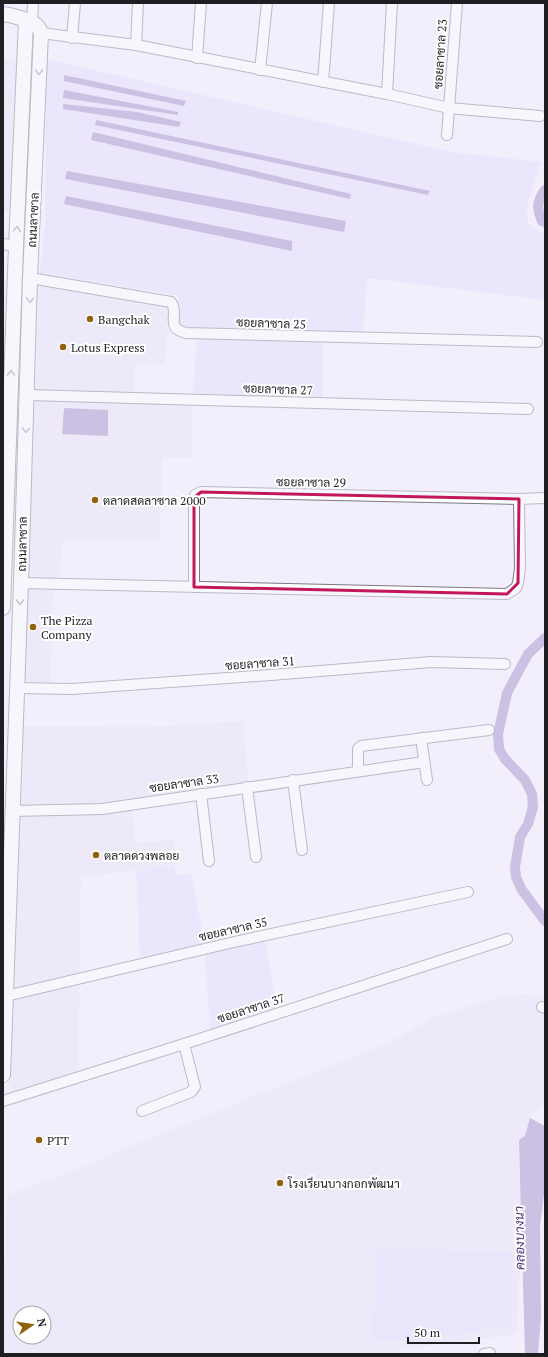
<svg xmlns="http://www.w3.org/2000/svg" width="548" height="1357" font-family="'PT Serif',Sarabun,serif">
  <rect width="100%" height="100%" fill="#f2eefc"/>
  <!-- built -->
  <g fill="#e8e2f7" fill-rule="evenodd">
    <polygon points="3,58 18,60 12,212 3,210"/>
    <polygon points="3,279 7,280 3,401"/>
    <polygon points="38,283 145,303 169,306 165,365 135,364 134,394 193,394 192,458 162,458 160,541 62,541 59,591 53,591 50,693 22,693 29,459 37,359"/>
    <polygon points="243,721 249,784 191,791 91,808 22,808 24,726 145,727"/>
    <polygon points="133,809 135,843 175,840 175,866 81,877 78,1085 10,1105 16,887 20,816"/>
    <path d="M 529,994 L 545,999 L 545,1101 L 530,1118 L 525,1136 L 517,1334 L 403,1349 L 400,1354 L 3,1354 L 3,1307 L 7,1196 L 74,1170 L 254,1096 L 386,1044 L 435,1017 L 502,996 ZM 20,1313 L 44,1313 L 44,1337 L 20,1337 Z"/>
  </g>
  <!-- green -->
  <g fill="#e4dbfc">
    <polygon points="46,59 452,152 541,162 527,205 528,224 545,234 545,300 367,278 363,334 188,329 180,325 178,320 178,295 40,274 45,221"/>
    <polygon points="197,337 322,341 322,398 193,394"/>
    <polygon points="175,866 176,875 191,873 205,945 140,958 136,871"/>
    <polygon points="265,941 277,1008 210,1030 205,954"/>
    <polygon points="376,1250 512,1251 511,1326 417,1340 372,1339"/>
  </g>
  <!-- water -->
  <g fill="#9b89c4">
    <polygon points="64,75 186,101 184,106 64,81"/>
    <polygon points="64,90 178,112 178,115 63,98"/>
    <polygon points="63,104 137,112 181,122 179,127 63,109"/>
    <polygon points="96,120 430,191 428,195 95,125"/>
    <polygon points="93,132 351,194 350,199 91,140"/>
    <polygon points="67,171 346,221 344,232 65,179"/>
    <polygon points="66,196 292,241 292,251 64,204"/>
    <polygon points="64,408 108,410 108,436 62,434"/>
    <polygon points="530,1118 545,1126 545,1186 540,1226 541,1316 538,1354 525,1354 519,1140 525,1136"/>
  </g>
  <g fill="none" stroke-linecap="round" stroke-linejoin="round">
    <!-- canal -->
    <g stroke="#9b89c4" stroke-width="10">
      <path d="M 545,190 C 536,202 537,209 542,221 L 545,222"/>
      <polyline points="545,638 528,654 507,693 498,734 499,749 505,759 525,780 532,794 533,807 528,824 520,837 515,867 516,877 522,890 545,921"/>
    </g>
    <defs>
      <g id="street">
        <polyline points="32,22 33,3"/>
        <polyline points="41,33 136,45 387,94 449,108 457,3"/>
        <polyline points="72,38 75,3"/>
        <polyline points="136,45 138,3"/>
        <polyline points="197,58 201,3"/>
        <polyline points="260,70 267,3"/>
        <polyline points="323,82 329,3"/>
        <polyline points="387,94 392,3"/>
        <polyline points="447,135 449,108 540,116"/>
        <polyline points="3,244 16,246"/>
        <path d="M 30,278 L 171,302 C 180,314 164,328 186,333 L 537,342"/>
        <polyline points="28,395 528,409"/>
        <polyline points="21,583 507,594 516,588 518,583 520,568 519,499"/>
        <polyline points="194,587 194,498 195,495 201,492 519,499 545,498"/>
        <polyline points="17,688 72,689 271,675 431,662 505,664"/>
        <polyline points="421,738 427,780"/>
        <polyline points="358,771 358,749 361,746 489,730"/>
        <polyline points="293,780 302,850"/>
        <polyline points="247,787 256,857"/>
        <polyline points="201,794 209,861"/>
        <polyline points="12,811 102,809 424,762"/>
        <polyline points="6,996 234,942 468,892"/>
        <polyline points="542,1007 545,1008"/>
        <polyline points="3,1101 184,1044 507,939"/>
        <polyline points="142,1111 191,1092 195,1087 184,1044"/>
        <polyline points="484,1354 490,1353"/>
      </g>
      <g id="secondary">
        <path d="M 3,14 C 11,15 30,20 36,25 C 39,27 40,30 41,33 L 30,278 L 21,583 L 3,1075"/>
        <polyline points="3,608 16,246 26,21"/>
      </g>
    </defs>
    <!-- street casing -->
    <use href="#street" stroke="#7c7884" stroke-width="12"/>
    <!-- secondary casing -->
    <use href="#secondary" stroke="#7c7884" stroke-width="16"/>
    <!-- street -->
    <use href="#street" stroke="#fff" stroke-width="10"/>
    <!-- secondary -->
    <use href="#secondary" stroke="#fff" stroke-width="14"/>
  </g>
  <!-- one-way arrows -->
  <defs><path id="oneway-chevron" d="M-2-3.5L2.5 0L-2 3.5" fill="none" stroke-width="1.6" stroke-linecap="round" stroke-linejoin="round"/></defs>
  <g stroke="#9a9a9c">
    <use href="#oneway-chevron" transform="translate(39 72) rotate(92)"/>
    <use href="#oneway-chevron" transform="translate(17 229) rotate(-87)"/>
    <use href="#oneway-chevron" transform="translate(30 300) rotate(92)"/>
    <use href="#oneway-chevron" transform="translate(11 373) rotate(-88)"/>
    <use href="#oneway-chevron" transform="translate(26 430) rotate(93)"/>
    <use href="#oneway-chevron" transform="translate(20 602) rotate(92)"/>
  </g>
  <!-- marked area -->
  <path d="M0 0H548V1357H0ZM 201,492 L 519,499 L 518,583 L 507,594 L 194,587 L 194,498 Z" fill="#f2eefc" fill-opacity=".55" fill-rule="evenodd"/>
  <path fill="none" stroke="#c2185b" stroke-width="3" stroke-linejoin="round" d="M 201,492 L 519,499 L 518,583 L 507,594 L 194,587 L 194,498 Z"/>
  <!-- markers -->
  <g fill="#8f630b" stroke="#fff" stroke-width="1.5">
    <circle cx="90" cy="319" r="4"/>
    <circle cx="63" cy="347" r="4"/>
    <circle cx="95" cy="500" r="4"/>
    <circle cx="33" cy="627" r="4"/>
    <circle cx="96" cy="855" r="4"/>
    <circle cx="39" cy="1140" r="4"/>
    <circle cx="280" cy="1183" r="4"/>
  </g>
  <g text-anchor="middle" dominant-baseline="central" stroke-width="4" stroke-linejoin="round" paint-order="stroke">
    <!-- street labels -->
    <g font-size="12" fill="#1f1e22" stroke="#fff">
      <text transform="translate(440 54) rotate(-86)">ซอยลาซาล 23</text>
      <text transform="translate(33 220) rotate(-87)">ถนนลาซาล</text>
      <text transform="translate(271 323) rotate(2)">ซอยลาซาล 25</text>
      <text transform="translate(278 389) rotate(2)">ซอยลาซาล 27</text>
      <text transform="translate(311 482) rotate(1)">ซอยลาซาล 29</text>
      <text transform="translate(22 544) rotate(-89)">ถนนลาซาล</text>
      <text transform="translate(260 663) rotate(-4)">ซอยลาซาล 31</text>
      <text transform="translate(184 783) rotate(-8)">ซอยลาซาล 33</text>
      <text transform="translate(233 929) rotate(-13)">ซอยลาซาล 35</text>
      <text transform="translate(251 1008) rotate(-18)">ซอยลาซาล 37</text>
    </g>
    <!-- poi labels -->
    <g font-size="12" fill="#1f1e22" stroke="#fff" text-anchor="start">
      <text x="98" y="319">Bangchak</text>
      <text x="71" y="347">Lotus Express</text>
      <text x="103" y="500">ตลาดสดลาซาล 2000</text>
      <text x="41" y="620">The Pizza<tspan x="41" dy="14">Company</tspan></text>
      <text x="104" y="855">ตลาดดวงพลอย</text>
      <text x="47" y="1140">PTT</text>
      <text x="288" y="1183">โรงเรียนบางกอกพัฒนา</text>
    </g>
    <!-- water labels -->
    <g font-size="13" font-style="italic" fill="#4e337b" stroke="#fff">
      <text transform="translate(519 1238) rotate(-91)">คลองบางนา</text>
    </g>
  </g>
  <!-- border -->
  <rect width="548" height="1357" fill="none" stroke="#1f1e22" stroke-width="8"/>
  <!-- north arrow -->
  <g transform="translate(32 1325) rotate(77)"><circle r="19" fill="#ffffff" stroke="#a5a5a7"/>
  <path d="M0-3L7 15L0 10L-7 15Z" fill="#8f630b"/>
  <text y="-6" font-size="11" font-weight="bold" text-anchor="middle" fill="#1f1e22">N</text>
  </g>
  <!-- scale -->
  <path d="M408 1337v6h71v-6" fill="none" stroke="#1f1e22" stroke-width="2"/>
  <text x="414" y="1337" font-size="12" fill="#1f1e22" stroke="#ffffff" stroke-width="3" paint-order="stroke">50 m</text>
</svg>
